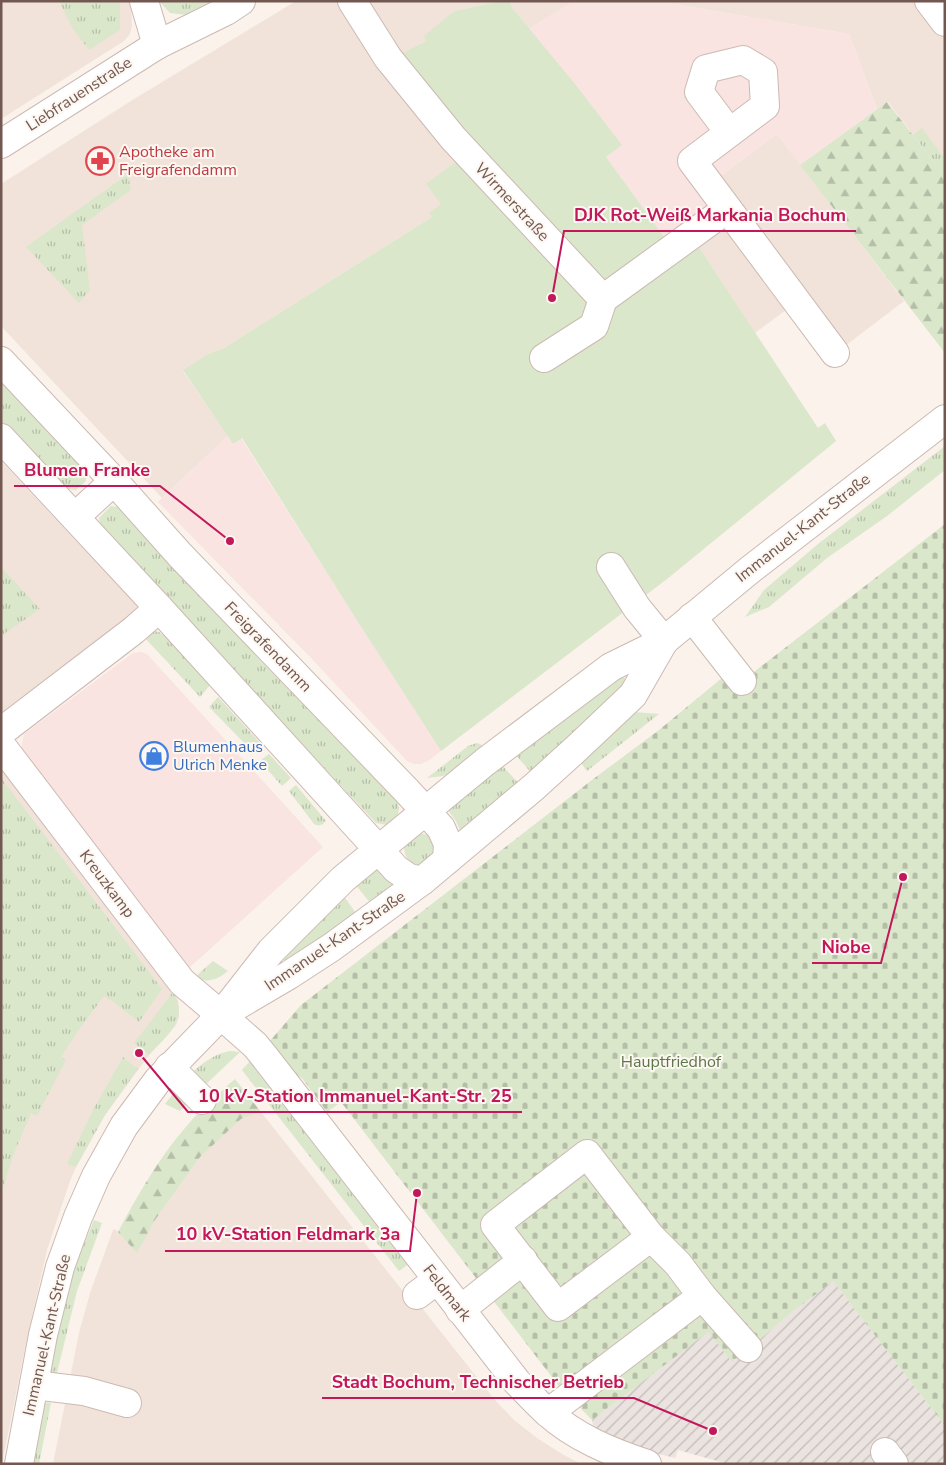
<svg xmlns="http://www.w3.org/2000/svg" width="946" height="1465" font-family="'Nunito Sans',sans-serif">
  <defs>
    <pattern id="industrial-furrows" width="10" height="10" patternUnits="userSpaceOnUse" patternTransform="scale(1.25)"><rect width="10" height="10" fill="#eae3e0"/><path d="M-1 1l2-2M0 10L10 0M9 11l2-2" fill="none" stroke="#c2bbb8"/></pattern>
    <pattern id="grass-tufts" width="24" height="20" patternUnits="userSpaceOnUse" patternTransform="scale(1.25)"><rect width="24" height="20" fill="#dae7cb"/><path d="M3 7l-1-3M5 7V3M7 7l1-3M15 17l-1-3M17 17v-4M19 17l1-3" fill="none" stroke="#b5bea7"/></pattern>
    <pattern id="forest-firs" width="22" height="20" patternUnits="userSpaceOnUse" patternTransform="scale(1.25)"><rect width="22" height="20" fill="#dae7cb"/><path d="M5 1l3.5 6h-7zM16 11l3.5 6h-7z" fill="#b5bea7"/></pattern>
    <pattern id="cemetery-stones" width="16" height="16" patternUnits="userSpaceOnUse" patternTransform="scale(1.25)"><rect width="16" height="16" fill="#dae7cb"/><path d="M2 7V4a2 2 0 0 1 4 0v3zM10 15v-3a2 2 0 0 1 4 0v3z" fill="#b5bea7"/></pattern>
  </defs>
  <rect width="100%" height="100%" fill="#faf2eb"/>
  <!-- residential -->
  <g fill="#f1e3da">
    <polygon points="1,1 131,1 132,26 130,34 124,41 1,119"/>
    <polygon points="296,1 501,1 454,11 426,41 396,56 472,150 442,204 432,217 224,348 208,354 183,371 228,436 162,498 1,326 1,184 134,99"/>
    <polygon points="509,1 574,1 529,29 513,9"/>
    <polygon points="657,1 945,1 945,176 888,102 877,109 849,34"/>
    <polygon points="777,134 904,301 832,356 794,304 755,333 687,229 721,176"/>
    <polygon points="1,461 137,606 137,612 1,720"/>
    <polygon points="1,762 163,977 178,1000 179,1008 179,1017 176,1025 149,1055 105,1115 76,1167 70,1181 47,1250 26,1343 2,1464"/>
    <polygon points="261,1112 402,1290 422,1308 494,1399 514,1420 537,1438 562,1454 581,1464 53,1464 79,1333 90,1293 113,1230 115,1229 137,1252 155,1220 200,1157 228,1128 241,1119"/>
  </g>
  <!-- commercial -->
  <g fill="#f9e4e1">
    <polygon points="574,1 657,1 849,34 877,109 800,165 777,134 721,176 735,194 669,243 606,157 622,145 529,29"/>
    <polygon points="228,436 233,444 241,438 356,619 441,751 428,761 421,764 414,764 407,761 312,659 158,502"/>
    <polygon points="140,652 147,654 323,847 189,968 21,749 24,734 133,653"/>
  </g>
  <!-- industrial -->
  <polygon fill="url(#industrial-furrows)" points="833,1281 945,1426 945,1464 728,1464 678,1450 675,1458 655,1453 594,1430 592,1420 708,1331 732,1362 790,1314"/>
  <!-- grass -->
  <g fill="url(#grass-tufts)">
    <polygon points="59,1 120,1 120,30 89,50 73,29"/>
    <polygon points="159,1 221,1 187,15 170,13"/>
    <polygon points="922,128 945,159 945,176 913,135"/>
    <polygon points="128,174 131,190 82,225 90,290 79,303 26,247"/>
    <polygon points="1,376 85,466 86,481 76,490 61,488 1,425"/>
    <polygon points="945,446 945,470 887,516 827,558 769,607 745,617 764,590 818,544"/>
    <path d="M 111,506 L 124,508 L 397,800 C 401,813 398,818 387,825 L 376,823 L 101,530 L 99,518 Z"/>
    <polygon points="1,567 40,609 1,636"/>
    <polygon points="154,631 159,632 165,636 211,684 200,697 143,636"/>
    <polygon points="621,675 626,680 626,685 534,776 514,753"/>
    <polygon points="218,697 262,745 254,753 209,707"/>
    <polygon points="634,712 659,714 587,771 581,763"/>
    <polygon points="477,743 485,746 451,773 443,776 427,778 468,746"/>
    <polygon points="269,754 291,778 282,786 260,761"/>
    <polygon points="500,763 521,786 461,833 456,821 448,810"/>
    <polygon points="1,778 162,989 139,1022 110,999 109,1000 104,996 80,1028 61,1057 66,1060 37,1116 31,1113 13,1156 1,1194"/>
    <path d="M 296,785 L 326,821 C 322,825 320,827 314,824 L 289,791 Z"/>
    <path d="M 418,833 L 429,835 L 438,850 L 422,866 C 409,865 404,857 404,845 Z"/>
    <polygon points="374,868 394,884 394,887 372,905 355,884"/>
    <polygon points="343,895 358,916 286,962 281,957"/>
    <path d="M 213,961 L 228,971 C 217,980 208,983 194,978 Z"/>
    <path d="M 173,992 C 190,1020 166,1036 149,1055 L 134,1043 Z"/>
    <path d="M 230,1051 L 240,1052 L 201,1089 L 180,1111 L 165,1104 C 182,1083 202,1056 230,1051 Z"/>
    <polygon points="123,1057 138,1069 105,1115 76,1167 67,1164 93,1110"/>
    <polygon points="252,1059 410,1263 399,1271 242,1070"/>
    <polygon points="94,1220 102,1223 77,1291 57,1373 48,1372 68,1288 76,1264"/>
    <polygon points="42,1402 51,1403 39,1464 30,1464"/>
  </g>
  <!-- forest -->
  <g fill="url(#forest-firs)">
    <polygon points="887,102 945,176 945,353 800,165"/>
    <path d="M 235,1079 L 261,1112 L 241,1119 L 200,1157 L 155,1220 L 137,1253 L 118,1232 C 137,1196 159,1158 185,1128 C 200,1110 218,1094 235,1079 Z"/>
  </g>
  <!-- cemetery -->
  <polygon fill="url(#cemetery-stones)" points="945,524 945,1426 833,1281 790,1314 732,1362 708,1332 592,1420 558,1385 341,1102 327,1112 302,1078 292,1073 269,1042 301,1005 592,780 659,730 728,673 737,685"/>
  <!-- garden -->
  <polygon fill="#dae7cb" points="501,1 509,1 513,9 575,84 622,145 606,157 668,242 687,229 818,428 825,423 836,441 667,579 441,751 356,619 242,438 233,444 183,370 208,354 224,348 432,217 429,213 441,204 426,184 472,150 396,56 426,41 424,36 454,11"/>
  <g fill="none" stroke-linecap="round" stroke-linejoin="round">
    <defs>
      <g id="minor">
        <polyline points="144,1 157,45"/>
        <polyline points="352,1 388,58 453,138 603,299 727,209"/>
        <polyline points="929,1 945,22"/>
        <polyline points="729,132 699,92 706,69 743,60 763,72 765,106 692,161 835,353"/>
        <polyline points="1,144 157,45 226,11 241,1"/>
        <polyline points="544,358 594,326 603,299"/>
        <polyline points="1,361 114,481 180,555 406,790 441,828 448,844 447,860"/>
        <polyline points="1,438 159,608 396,869 409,878 422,881"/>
        <polyline points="75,517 114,481"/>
        <polyline points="611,567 637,608 664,641"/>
        <polyline points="692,617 742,681"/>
        <polyline points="1,732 134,630 159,608"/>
        <path d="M 1,745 L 182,982 L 221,1015 L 255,1045 L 264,1056 L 517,1382 C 527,1392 537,1403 547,1412 C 576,1438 611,1452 647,1464"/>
        <polyline points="233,1008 289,975 332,947 422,881 534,787 578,747 633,695 664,641"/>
        <polyline points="169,1067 202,1100"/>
        <polyline points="651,1237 558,1307 495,1225 587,1154 651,1237 678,1264 702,1296 748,1348"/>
        <polyline points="417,1295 437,1280"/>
        <polyline points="460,1310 523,1260"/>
        <polyline points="34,1385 84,1391 127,1403"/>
        <polyline points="548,1413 702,1296"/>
        <polyline points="885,1452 894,1464"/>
        <polyline points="19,1464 43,1335 60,1267 78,1217 96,1176 124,1126 158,1080 221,1015 271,951 343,879 485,762 611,667 664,641 751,569 945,419"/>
      </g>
    </defs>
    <!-- minor casing -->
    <use href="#minor" stroke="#ccbab2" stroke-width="30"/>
    <!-- minor -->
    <use href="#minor" stroke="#fff" stroke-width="28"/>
  </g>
  <!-- icons -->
  <defs>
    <symbol id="pharmacy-ring" viewBox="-11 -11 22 22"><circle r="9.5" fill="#fdf7f1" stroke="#e0444e" stroke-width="1.5"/><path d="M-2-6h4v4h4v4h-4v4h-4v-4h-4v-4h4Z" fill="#e0444e"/></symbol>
    <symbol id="shop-ring" viewBox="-11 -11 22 22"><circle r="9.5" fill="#fdf7f1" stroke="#3f7fe0" stroke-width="1.5"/><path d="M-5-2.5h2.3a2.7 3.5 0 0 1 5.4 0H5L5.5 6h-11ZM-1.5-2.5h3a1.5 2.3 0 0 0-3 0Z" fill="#3f7fe0"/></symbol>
  </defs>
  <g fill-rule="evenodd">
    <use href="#pharmacy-ring" x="84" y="145" width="32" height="32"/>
    <use href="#shop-ring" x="138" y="740" width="32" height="32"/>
  </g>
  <g text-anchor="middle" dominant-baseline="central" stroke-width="4" stroke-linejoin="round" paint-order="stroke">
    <!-- street labels -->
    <g font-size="16" fill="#735851" stroke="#fdf7f1">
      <text transform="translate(79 94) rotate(-33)">Liebfrauenstraße</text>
      <text transform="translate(512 202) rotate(47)">Wirmerstraße</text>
      <text transform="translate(803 528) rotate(-38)">Immanuel-Kant-Straße</text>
      <text transform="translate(268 647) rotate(46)">Freigrafendamm</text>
      <text transform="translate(107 884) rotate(53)">Kreuzkamp</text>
      <text transform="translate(335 941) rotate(-34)">Immanuel-Kant-Straße</text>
      <text transform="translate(447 1293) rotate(52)">Feldmark</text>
      <text transform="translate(47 1335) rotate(-77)">Immanuel-Kant-Straße</text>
    </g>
    <!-- health labels -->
    <g font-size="16" fill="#be3a42" stroke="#fdf7f1" text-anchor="start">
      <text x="119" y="152">Apotheke am<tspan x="119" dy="18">Freigrafendamm</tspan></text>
    </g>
    <!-- shop labels -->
    <g font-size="16" fill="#366cbe" stroke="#fdf7f1" text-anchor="start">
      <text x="173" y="747">Blumenhaus<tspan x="173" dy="18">Ulrich Menke</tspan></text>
    </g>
    <!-- park labels -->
    <g font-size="16" fill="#5e774a" stroke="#fdf7f1">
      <text x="671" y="1062">Hauptfriedhof</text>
    </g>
  </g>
  <!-- callouts -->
  <path fill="none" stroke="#c2185b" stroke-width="2" d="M552 298L564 231H856M230 541L160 486H14M903 877L881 963H812M139 1053L188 1112H522M417 1193L410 1251H165M713 1431L634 1398H322"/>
  <g fill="#c2185b" stroke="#fdf7f1" stroke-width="2">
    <circle cx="552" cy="298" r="5"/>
    <circle cx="230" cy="541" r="5"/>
    <circle cx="903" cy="877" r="5"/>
    <circle cx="139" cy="1053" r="5"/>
    <circle cx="417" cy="1193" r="5"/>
    <circle cx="713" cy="1431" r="5"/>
  </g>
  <g font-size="18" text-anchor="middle" font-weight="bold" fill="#c2185b" stroke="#fdf7f1" stroke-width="4" stroke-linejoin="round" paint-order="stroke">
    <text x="710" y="221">DJK Rot-Weiß Markania Bochum</text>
    <text x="87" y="476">Blumen Franke</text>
    <text x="846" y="953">Niobe</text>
    <text x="355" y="1102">10 kV-Station Immanuel-Kant-Str. 25</text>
    <text x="288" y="1240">10 kV-Station Feldmark 3a</text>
    <text x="478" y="1388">Stadt Bochum, Technischer Betrieb</text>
  </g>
  <!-- border -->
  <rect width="946" height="1465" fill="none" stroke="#735851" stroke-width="5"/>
</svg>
